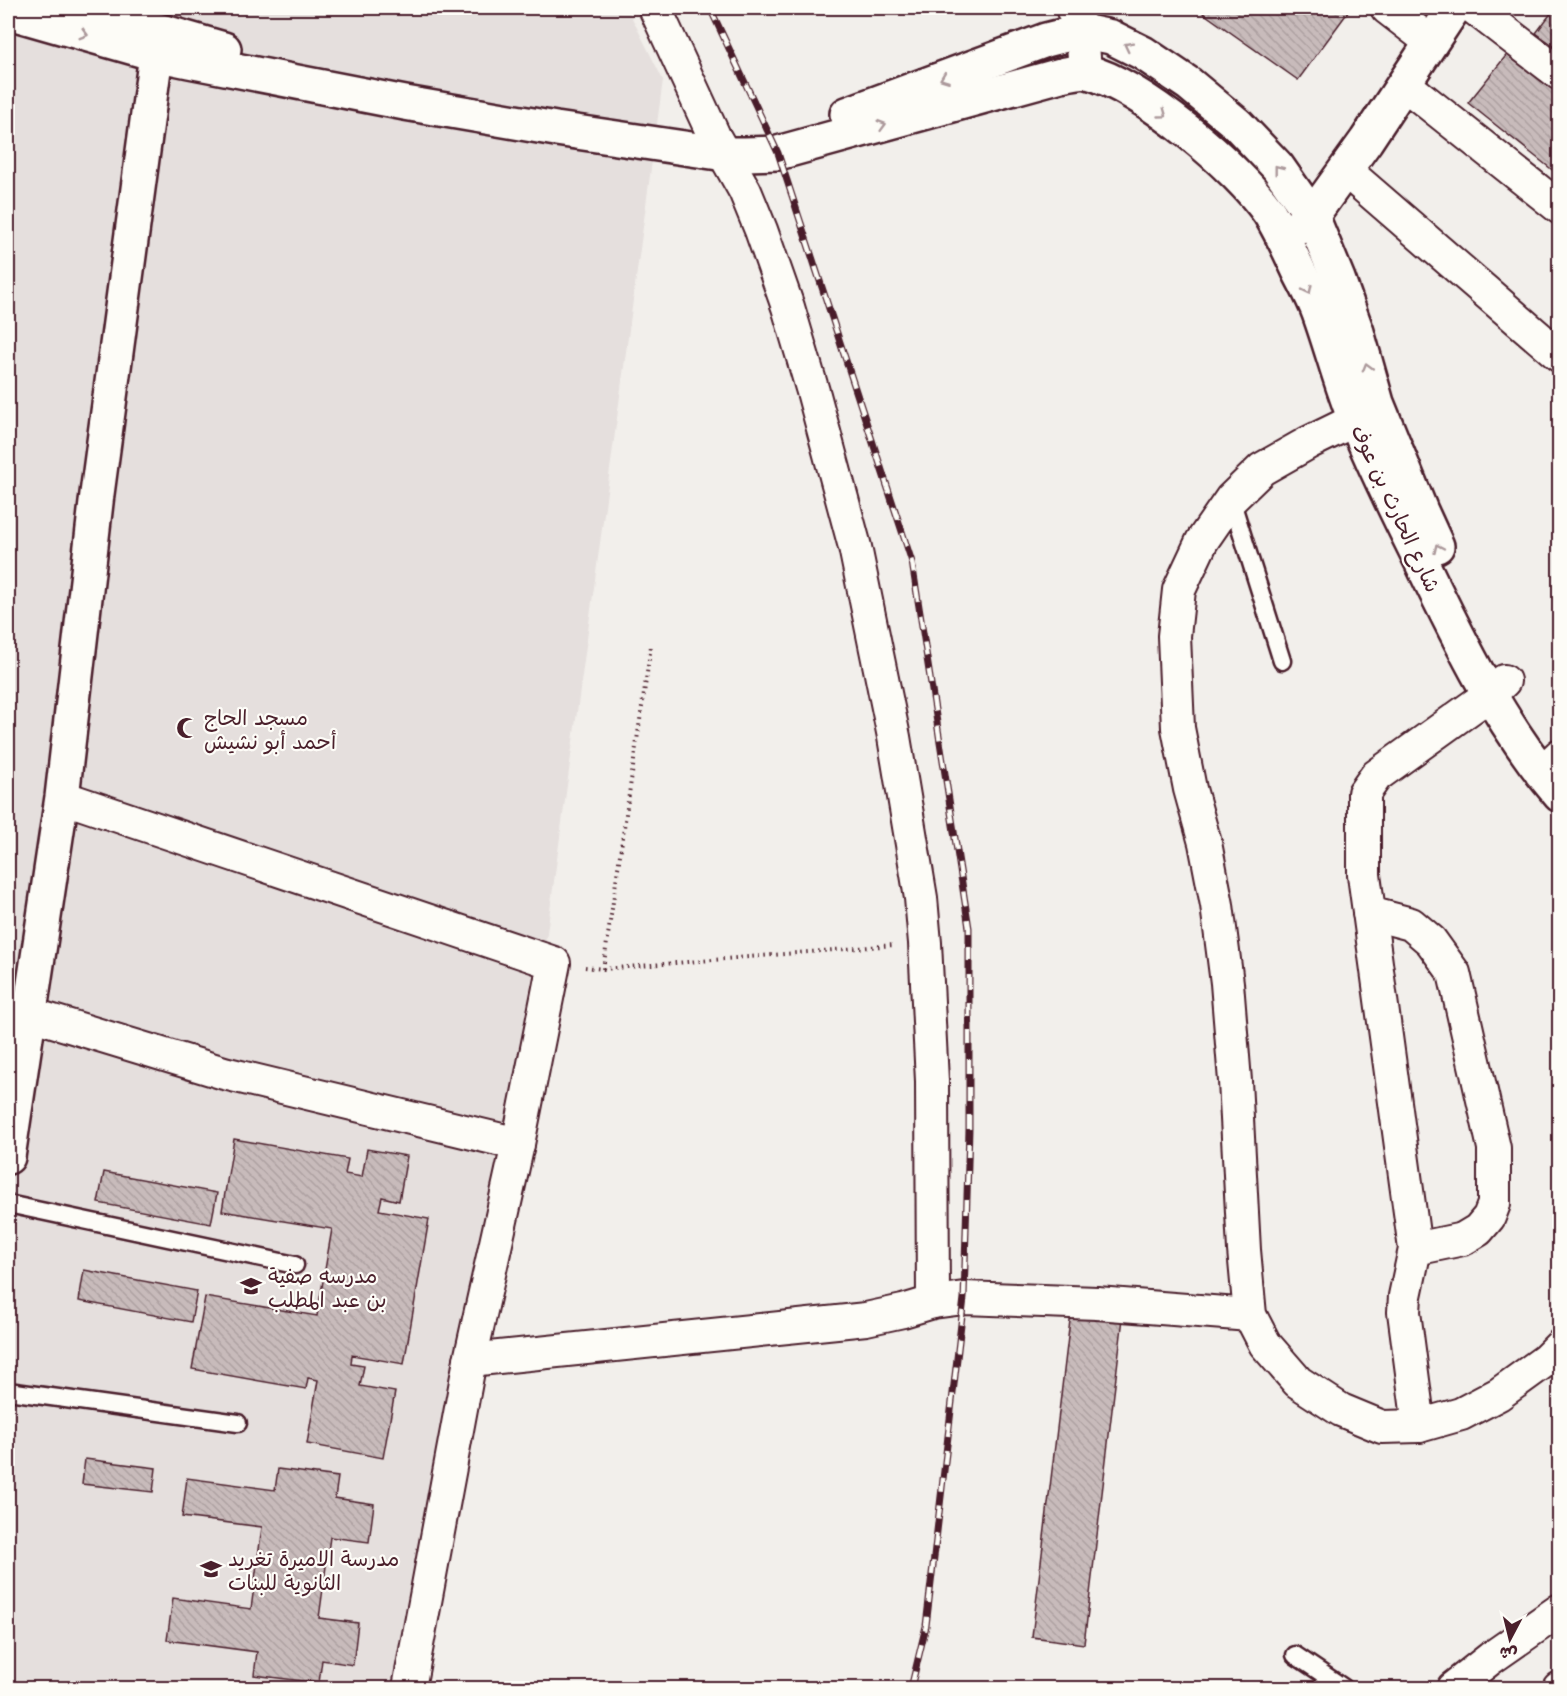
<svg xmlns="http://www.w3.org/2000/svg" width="1567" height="1696" font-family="Mali,'Playpen Sans Arabic',sans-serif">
  <defs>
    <pattern id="building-back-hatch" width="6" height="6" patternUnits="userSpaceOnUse" patternTransform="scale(1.5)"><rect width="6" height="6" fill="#c8bbbb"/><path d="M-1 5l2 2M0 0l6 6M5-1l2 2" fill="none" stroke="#ada0a1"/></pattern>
  </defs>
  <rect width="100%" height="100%" fill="#f2efeb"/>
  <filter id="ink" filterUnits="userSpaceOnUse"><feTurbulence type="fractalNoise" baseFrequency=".0167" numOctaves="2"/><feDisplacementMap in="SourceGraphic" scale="12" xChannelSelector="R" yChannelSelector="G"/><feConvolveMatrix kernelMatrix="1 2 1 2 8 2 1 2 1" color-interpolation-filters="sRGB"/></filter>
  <g filter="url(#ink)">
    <!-- built -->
    <polygon fill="#e5dfdd" points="8,8 627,8 663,80 537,1006 394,1688 8,1688"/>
    <!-- building -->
    <g fill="url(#building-back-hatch)" stroke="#4a1f2b" stroke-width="1.5">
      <polygon points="1196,8 1351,8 1298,80"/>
      <polygon points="1555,8 1560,8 1560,50 1536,33"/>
      <polygon points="1513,47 1560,84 1560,176 1468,103"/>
      <polygon points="234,1139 348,1159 345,1174 362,1177 367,1149 407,1156 399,1201 382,1197 379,1210 429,1219 404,1364 352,1355 351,1364 364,1366 360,1386 395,1392 383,1458 307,1444 318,1380 308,1378 306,1389 192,1369 205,1297 317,1316 332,1229 222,1211"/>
      <polygon points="104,1172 217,1193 211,1224 98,1203"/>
      <polygon points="84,1270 197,1291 191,1322 79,1301"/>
      <polygon points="1071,1312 1123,1318 1084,1644 1032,1637"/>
      <polygon points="85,1459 156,1468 153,1492 82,1484"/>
      <polygon points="278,1469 338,1477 335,1498 374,1504 369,1542 330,1537 319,1618 358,1623 353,1665 322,1660 319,1683 254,1675 257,1652 167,1640 173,1598 251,1609 262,1527 182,1517 187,1478 275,1490"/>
    </g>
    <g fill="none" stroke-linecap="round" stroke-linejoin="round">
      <defs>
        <g id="lane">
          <polyline points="1231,499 1282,661"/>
          <polyline points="8,1204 295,1265"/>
          <polyline points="8,1391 238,1423"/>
          <polyline points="1295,1655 1344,1688"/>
        </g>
        <g id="street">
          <polyline points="655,8 714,136 745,191 761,230 788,307 814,395 855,547 894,737 921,898 925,943 932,1081 933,1302"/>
          <polyline points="1072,8 1082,31 1085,71"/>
          <polyline points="1387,8 1431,42"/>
          <polyline points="1474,8 1560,74"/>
          <polyline points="1404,84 1560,208"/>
          <polyline points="1345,170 1560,356"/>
          <polyline points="1376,404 1355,420 1308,443 1262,469 1231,499 1202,541 1179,590 1174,636 1178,728 1190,789 1205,843 1217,905 1227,983 1235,1081 1244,1250 1250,1315 1265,1344 1298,1382 1341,1410 1382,1427 1419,1426 1461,1414 1499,1394 1546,1360 1560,1346"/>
          <polyline points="1541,773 1560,755"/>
          <polyline points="62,797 554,963 518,1144 470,1360 409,1688"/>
          <polyline points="1369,913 1411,924 1431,941 1454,973 1494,1148 1494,1204 1489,1217 1478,1230 1463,1239 1415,1249"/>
          <polyline points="8,1009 30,1014 224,1073 518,1144"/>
          <polyline points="470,1360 866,1319 903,1311 933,1302 964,1298 1097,1303 1250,1315"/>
          <polyline points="1419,1426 1404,1312 1405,1296 1415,1249 1364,875 1364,793 1376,776 1490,694 1504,681"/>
          <polyline points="1453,1688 1491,1658 1560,1610"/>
          <polyline points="1559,1688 1560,1688"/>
        </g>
        <g id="secondary">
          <polyline points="81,8 224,49"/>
          <path d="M 8,12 L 155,54 L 189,61 L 405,103 L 556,129 L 725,154 L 745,154 L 778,153 L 1061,75 C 1069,74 1080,70 1088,72 C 1141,86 1239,168 1270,214 C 1281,232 1290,252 1299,271 C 1306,285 1314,299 1319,313 C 1332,349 1341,386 1356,422 C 1374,467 1396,511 1418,555 C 1458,638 1499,724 1560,795"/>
          <polyline points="847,114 1046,40 1082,31 1111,37 1143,53 1189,84 1237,124 1277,166 1312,216 1338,279 1357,332 1377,403 1421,511 1437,546"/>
          <polyline points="1294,229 1312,216 1366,141 1454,8"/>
          <polyline points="8,1157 62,797 97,494 159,32"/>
        </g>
      </defs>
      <!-- lane casing -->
      <use href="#lane" stroke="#4a1f2b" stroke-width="21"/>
      <!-- street casing -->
      <use href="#street" stroke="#4a1f2b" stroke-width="36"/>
      <!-- secondary casing -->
      <use href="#secondary" stroke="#4a1f2b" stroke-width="38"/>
      <!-- path -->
      <g stroke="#4a1f2b" stroke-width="4" stroke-dasharray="1.5 4.5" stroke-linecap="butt">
        <polyline points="585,967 603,969 894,945"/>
        <polyline points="603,969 651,646"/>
      </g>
      <!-- lane -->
      <use href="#lane" stroke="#fdfcf7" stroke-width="16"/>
      <!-- street -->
      <use href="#street" stroke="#fdfcf7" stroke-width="32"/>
      <!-- secondary -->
      <use href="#secondary" stroke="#fdfcf7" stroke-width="33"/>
      <defs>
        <polyline id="rail" points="710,8 778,153 912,562 969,928 969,1129 964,1298 926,1626 911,1688"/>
      </defs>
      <!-- rail casing -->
      <use href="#rail" stroke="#4a1f2b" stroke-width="7"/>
      <!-- rail -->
      <use href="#rail" stroke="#fdfcf7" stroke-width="4.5" stroke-dasharray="14" stroke-linecap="butt"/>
    </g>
    <!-- one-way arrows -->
    <defs><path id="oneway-chevron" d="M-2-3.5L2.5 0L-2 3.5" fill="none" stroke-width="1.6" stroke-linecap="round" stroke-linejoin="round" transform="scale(1.5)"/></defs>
    <g stroke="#ac999b">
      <use href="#oneway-chevron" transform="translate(84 34) rotate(16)"/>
      <use href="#oneway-chevron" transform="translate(1128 46) rotate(-153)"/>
      <use href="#oneway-chevron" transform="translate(944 78) rotate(159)"/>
      <use href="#oneway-chevron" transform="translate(1163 114) rotate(36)"/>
      <use href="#oneway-chevron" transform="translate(882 125) rotate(-16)"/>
      <use href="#oneway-chevron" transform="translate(1278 169) rotate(-128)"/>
      <use href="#oneway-chevron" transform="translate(1308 290) rotate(64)"/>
      <use href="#oneway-chevron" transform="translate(1367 367) rotate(-106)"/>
      <use href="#oneway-chevron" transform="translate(1438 548) rotate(-115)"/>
    </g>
  </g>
  <!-- icons -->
  <defs>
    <symbol id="mosque-bare" viewBox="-9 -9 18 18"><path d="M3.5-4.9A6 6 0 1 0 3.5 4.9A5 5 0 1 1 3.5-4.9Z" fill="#4a1f2b" stroke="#fdfcf7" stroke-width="2.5" paint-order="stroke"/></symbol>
    <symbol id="school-bare" viewBox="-9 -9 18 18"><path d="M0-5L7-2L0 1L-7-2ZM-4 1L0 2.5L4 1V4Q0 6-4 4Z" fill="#4a1f2b" stroke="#fdfcf7" stroke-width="2.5" paint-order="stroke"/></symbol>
  </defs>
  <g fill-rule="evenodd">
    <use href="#mosque-bare" x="172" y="713" width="30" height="30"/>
    <use href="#school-bare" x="236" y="1271" width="30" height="30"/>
    <use href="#school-bare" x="196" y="1554" width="30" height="30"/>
  </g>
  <g text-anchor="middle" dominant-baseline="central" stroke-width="4.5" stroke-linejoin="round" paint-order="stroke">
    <!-- street labels -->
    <g font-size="21" fill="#4a1f2b" stroke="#fdfcf7">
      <text transform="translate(1397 508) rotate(65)">شارع الحارث بن عوف</text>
    </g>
    <!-- poi labels -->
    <g font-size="21" fill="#4a1f2b" stroke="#fdfcf7" text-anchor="start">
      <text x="204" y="716">مسجد الحاج<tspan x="204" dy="24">أحمد أبو نشيش</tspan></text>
      <text x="268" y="1274">مدرسه صفية<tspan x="268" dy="24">بن عبد المطلب</tspan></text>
      <text x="228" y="1557">مدرسة الاميرة تغريد<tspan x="228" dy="24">الثانوية للبنات</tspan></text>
    </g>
  </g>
  <!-- margin -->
  <rect width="1567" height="1696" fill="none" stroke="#fdfcf7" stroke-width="30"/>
  <rect x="15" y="15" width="1537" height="1666" fill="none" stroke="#4a1f2b" stroke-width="2" filter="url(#ink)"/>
  <!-- north arrow -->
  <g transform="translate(1510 1639) rotate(187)" stroke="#fdfcf7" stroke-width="4.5" paint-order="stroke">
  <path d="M0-4.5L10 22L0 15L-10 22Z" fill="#4a1f2b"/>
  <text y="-9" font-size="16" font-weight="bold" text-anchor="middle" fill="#4a1f2b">ش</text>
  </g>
</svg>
